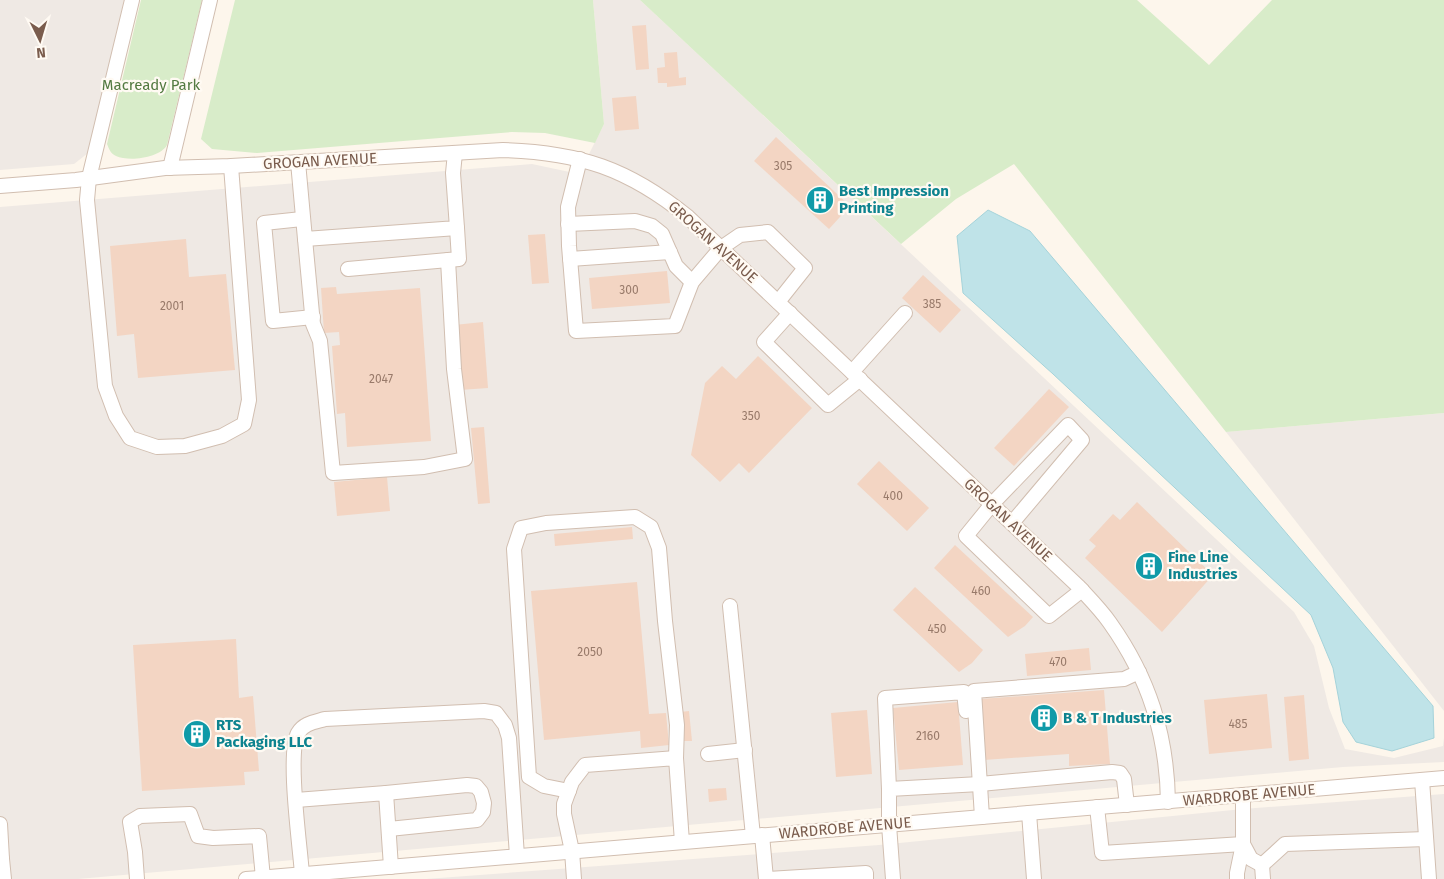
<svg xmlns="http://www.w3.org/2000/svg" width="1444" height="879" font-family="'Fira Sans',sans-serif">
  <rect width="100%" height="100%" fill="#fdf6ec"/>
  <!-- industrial -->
  <g fill="#efe9e4">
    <polygon points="0,0 124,0 88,153 74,164 0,170"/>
    <polygon points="593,0 640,0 1294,612 1314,646 1329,708 1345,749 1394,758 1443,746 1444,738 1444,762 1343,767 78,879 0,879 0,207 532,164 579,174 604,124"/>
    <polygon points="1444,413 1444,711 1226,432"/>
    <polygon points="1444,794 1444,879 426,879 879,845 1243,809"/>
  </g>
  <!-- green -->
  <g fill="#d8ecc9">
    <path d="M 141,0 L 202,0 L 167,145 C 160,158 129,162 116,156 C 111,154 109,149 107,144 Z"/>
    <polygon points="235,0 593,0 604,124 595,143 545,133 512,132 257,153 212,149 201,139"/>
    <polygon points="640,0 1137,0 1209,65 1272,0 1444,0 1444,413 1226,432 1014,164 956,199 901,244"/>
  </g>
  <!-- water -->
  <polygon fill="#bfe3e8" stroke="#a5d3da" points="988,210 1030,231 1433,706 1434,738 1392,751 1356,742 1343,722 1333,668 1311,615 1053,374 963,293 957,236"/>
  <!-- building -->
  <g fill="#f3d5c3">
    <polygon points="646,25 649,69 636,70 632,26"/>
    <polygon points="677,52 679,78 686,77 686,85 667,87 667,83 658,83 657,68 665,67 664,53"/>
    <polygon points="636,96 639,129 615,131 612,98"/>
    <polygon points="776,137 850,206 829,229 754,161"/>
    <polygon points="545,234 549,283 532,284 528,235"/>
    <polygon points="186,239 189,277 226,274 235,370 138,378 134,334 117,336 110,246"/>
    <polygon points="667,271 670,303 592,309 589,278"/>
    <polygon points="923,275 961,310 940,333 902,298"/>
    <polygon points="336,287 337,294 420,288 431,441 347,447 345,413 337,414 332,346 340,345 339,332 324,333 321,288"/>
    <polygon points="483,322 488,388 460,390 454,325"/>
    <polygon points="758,356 812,408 749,473 739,463 720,482 691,455 705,383 722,366 736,379"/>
    <polygon points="1049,389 1069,407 1014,466 994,448"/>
    <polygon points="484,427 490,503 478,504 471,428"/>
    <polygon points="879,461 929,508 907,531 857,484"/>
    <polygon points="387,477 390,511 337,516 334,482"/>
    <polygon points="1137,502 1213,575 1162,632 1085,558 1096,546 1089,540 1113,514 1120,520"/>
    <polygon points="632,527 633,539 555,546 554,534"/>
    <polygon points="955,545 1033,617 1025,626 1008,637 934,568"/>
    <polygon points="637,582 649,714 666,713 669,745 641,748 640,731 544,740 531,591"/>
    <polygon points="915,587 983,650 972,663 959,672 893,610"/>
    <polygon points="236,639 239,698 253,696 259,771 244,772 245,785 142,791 133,645"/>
    <polygon points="1089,648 1091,670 1027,676 1025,654"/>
    <polygon points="1104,690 1110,764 1069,766 1069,754 984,760 980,699"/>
    <polygon points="1267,694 1272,748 1209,754 1204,700"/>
    <polygon points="1304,695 1309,759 1289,761 1284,697"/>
    <polygon points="958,702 963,765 899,770 893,708"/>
    <polygon points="867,710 872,774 836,777 831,713"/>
    <polygon points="689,711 692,741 683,741 680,712"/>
    <polygon points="726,788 727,800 709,802 708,789"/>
  </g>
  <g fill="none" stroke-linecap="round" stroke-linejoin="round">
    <defs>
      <g id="minor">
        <polyline points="132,0 89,178 87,200 105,386 116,416 130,438 157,447 185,446 222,436 244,424 249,400 231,166"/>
        <polyline points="580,159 568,207 569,246 576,331 675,326 692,282 721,248 740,235 768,232 805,268 778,302"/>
        <polyline points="298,162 305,239 457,228 453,173 455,153"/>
        <polyline points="170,168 210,0"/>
        <path d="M 0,186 L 76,180 L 165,168 L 231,166 L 503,150 C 579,152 629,169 688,217 L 1078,586 C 1089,598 1101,610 1110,623 C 1149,678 1167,735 1168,802"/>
        <polyline points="302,219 264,223 273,321 313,317"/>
        <polyline points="568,224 635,221 652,226 662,234 676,266 692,282"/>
        <polyline points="305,239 313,324 320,341 333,473 424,467 465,459 454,369 448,260"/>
        <polyline points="570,259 670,252"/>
        <polyline points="348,269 459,259 457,228"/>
        <polyline points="790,313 764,342 828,405 860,379"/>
        <polyline points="852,372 905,313"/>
        <polyline points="1012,523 1082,440 1068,425 992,504 966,536 1049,616 1082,590"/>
        <polyline points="730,606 753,836"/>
        <polyline points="708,754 745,750"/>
        <polyline points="1422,780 1429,879"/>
        <polyline points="889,789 885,698 964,692 966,711"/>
        <polyline points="569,791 544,786 529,777 514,549 521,528 546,523 635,517 651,527 659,548 665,621 677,725 676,758"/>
        <polyline points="386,793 467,785 476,786 481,792 484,803 483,812 477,820 389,829"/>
        <polyline points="296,800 386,793 391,867"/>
        <polyline points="1097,807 1102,853 1243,844 1243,795"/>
        <polyline points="1029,813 1034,879"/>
        <polyline points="982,817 974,691 1124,679 1139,672"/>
        <polyline points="0,824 2,859"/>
        <polyline points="762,835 766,879"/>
        <polyline points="1243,844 1251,859 1262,865"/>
        <polyline points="0,860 2,859 4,879"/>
        <path d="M 302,874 C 300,846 287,754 298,733 C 304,723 315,722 325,719 L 484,711 L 496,713 L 505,725 L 509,738 L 517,856"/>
        <polyline points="137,879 135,852 130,822 140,816 190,814 198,836 213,838 259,836 263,878"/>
        <polyline points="246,879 1444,778"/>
        <polyline points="574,879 572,851 564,814 564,804 572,782 585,765 676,758 682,842"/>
        <polyline points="768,879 866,873 866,879"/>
        <polyline points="893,879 889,825 889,789 980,784 1112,772 1120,773 1124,779 1127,805"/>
        <polyline points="1237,879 1237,873 1243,844"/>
        <polyline points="1263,879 1262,865 1285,844 1426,839"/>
      </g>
    </defs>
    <!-- minor casing -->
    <use href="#minor" stroke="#d1beb0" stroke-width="16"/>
    <!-- minor -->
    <use href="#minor" stroke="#fff" stroke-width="14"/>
  </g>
  <!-- icons -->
  <defs>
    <symbol id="building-disc" viewBox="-11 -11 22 22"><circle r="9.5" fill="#0f9aa8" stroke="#fffaf3"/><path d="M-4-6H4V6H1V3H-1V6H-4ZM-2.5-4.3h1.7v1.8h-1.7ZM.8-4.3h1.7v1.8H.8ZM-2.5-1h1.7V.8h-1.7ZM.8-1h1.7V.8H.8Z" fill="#fff"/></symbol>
  </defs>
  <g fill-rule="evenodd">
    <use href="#building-disc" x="804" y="184" width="32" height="32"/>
    <use href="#building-disc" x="1133" y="550" width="32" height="32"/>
    <use href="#building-disc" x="1028" y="702" width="32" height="32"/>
    <use href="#building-disc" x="181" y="718" width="32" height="32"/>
  </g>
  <g text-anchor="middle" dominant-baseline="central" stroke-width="4.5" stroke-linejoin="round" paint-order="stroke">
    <!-- number labels -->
    <g font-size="12" fill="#987a6a">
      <text x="783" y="166">305</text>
      <text x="629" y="290">300</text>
      <text x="932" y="304">385</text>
      <text x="172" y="306">2001</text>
      <text x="381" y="379">2047</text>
      <text x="751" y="416">350</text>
      <text x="893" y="496">400</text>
      <text x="981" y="591">460</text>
      <text x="937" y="629">450</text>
      <text x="590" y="652">2050</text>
      <text x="1058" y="662">470</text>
      <text x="1238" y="724">485</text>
      <text x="928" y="736">2160</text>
    </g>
    <!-- park labels -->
    <g font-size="15" fill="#537a41" stroke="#fffaf3">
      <text x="151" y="85">Macready Park</text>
    </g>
    <!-- street labels -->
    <g font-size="15" fill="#7a5c4d" stroke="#fffaf3">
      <text transform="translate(320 161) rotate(-3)">GROGAN AVENUE</text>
      <text transform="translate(713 242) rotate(42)">GROGAN AVENUE</text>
      <text transform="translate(1008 520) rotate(43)">GROGAN AVENUE</text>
      <text transform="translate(1249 795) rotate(-5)">WARDROBE AVENUE</text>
      <text transform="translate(845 828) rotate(-5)">WARDROBE AVENUE</text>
    </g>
    <!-- culture labels -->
    <g font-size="15" font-weight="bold" fill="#0d838f" stroke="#fffaf3" text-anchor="start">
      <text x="839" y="191">Best Impression<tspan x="839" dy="17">Printing</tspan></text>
      <text x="1168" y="557">Fine Line<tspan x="1168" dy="17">Industries</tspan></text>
      <text x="1063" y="718">B &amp; T Industries</text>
      <text x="216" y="725">RTS<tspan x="216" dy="17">Packaging LLC</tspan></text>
    </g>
  </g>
  <!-- north arrow -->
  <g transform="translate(40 40) rotate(175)" stroke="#fffaf3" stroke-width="4" paint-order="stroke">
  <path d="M0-4L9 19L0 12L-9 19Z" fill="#7a5c4d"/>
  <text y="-8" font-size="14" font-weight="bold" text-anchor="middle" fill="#7a5c4d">N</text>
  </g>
</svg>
